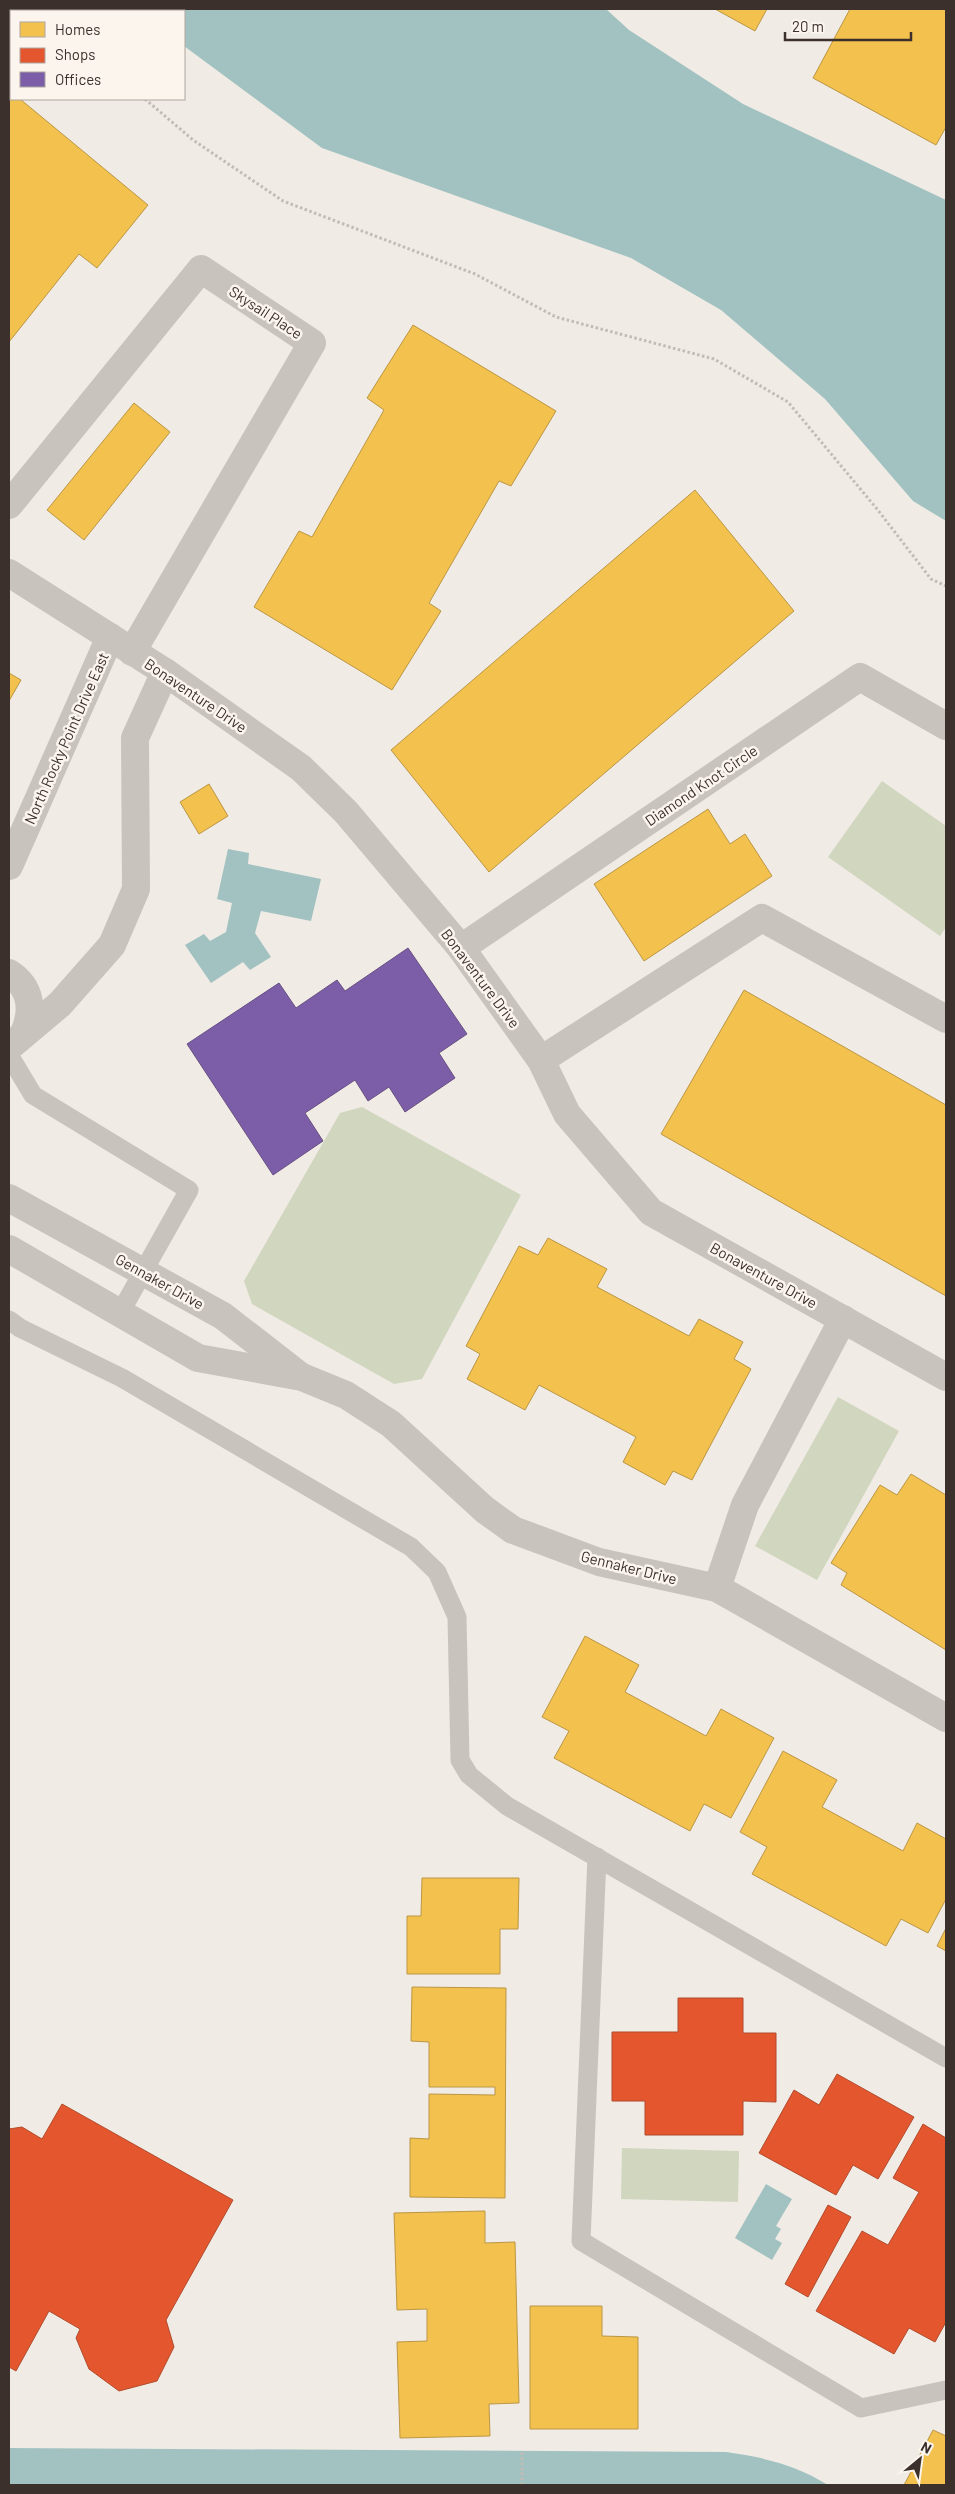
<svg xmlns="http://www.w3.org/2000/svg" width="955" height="2494" font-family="Barlow,sans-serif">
  <rect width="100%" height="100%" fill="#f0ebe5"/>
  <!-- green -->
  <g fill="#d1d6bf">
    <polygon points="882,781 946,826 946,927 940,936 828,857"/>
    <polygon points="362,1107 521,1195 422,1379 394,1384 252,1304 244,1281 340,1113"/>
    <polygon points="838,1397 899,1431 817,1580 755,1546"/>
    <polygon points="622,2148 739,2151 738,2202 621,2199"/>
  </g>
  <!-- water -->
  <g fill="#a1c2c1">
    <polygon points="138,9 606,9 629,30 743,104 946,200 946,521 913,501 825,399 721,310 631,258 322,148 184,46 184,11 141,11"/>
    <polygon points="228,849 249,853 248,864 321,879 311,921 261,911 255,933 271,957 250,970 243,962 211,983 185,945 204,934 210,941 226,932 232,903 217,899"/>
    <polygon points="766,2184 792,2199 776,2226 781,2229 775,2239 782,2243 772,2260 735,2238"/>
    <path d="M 9,2448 L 726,2452 C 763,2457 796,2465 828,2485 L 9,2485 Z"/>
  </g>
  <!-- homes -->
  <g fill="#f2c14e" stroke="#bb9644">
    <polygon points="715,9 767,9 755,31"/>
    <polygon points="850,9 946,9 946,127 936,145 813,78"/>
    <polygon points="11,91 11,99 20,99 148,205 97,268 79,254 9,342 9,94"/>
    <polygon points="413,325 556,411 511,486 499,481 429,603 441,611 392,690 254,607 299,531 312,537 384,410 367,398"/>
    <polygon points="134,403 170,432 84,540 47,510"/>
    <polygon points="695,490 794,611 489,872 391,750"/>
    <polygon points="9,673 21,680 9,701"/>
    <polygon points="209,784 228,816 199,834 180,802"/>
    <polygon points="708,809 730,844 745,834 772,876 644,961 594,884"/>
    <polygon points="744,990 946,1105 946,1296 661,1134"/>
    <polygon points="548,1238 607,1269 597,1287 689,1336 699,1319 743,1342 734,1359 751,1369 692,1480 673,1471 665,1485 623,1462 636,1437 539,1385 525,1410 467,1379 480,1354 466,1346 519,1246 538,1255"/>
    <polygon points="911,1474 946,1495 946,1650 841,1585 847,1573 831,1563 880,1485 897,1495"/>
    <polygon points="585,1636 639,1665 625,1692 706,1736 721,1709 774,1738 731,1818 704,1804 690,1831 554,1758 569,1731 542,1717"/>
    <polygon points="783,1751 837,1780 822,1807 903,1851 917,1823 946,1839 946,1899 928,1933 901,1919 886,1946 752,1874 767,1847 740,1832"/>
    <polygon points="422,1878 519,1878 518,1929 500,1929 500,1974 407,1974 407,1916 421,1916"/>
    <polygon points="946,1928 946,1951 937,1946"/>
    <polygon points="412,1987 506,1988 505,2198 410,2197 410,2138 429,2139 429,2094 495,2095 495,2087 429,2087 429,2042 411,2041"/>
    <polygon points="485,2211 485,2243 515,2242 519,2403 489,2404 490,2436 400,2438 397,2342 427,2341 427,2309 397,2310 394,2213"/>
    <polygon points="530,2306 602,2306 602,2336 638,2337 638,2429 530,2429"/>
    <polygon points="933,2430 946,2436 946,2485 904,2485"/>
  </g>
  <!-- shops -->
  <g fill="#e4572e" stroke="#b14b2d">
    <polygon points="678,1998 743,1998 743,2033 776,2033 776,2102 743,2101 743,2135 645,2135 645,2101 612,2101 612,2032 678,2032"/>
    <polygon points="837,2074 914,2117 878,2179 853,2165 836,2195 759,2153 794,2090 819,2105"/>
    <polygon points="62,2104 233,2200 166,2320 174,2347 157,2381 119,2391 89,2369 76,2338 80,2329 49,2311 16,2371 9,2367 9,2129 22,2127 42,2139"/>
    <polygon points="923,2124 946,2138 946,2322 935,2342 909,2328 894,2354 816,2311 862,2231 888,2245 919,2192 893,2178"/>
    <polygon points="828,2205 851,2217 808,2297 785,2284"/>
  </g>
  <!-- offices -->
  <polygon fill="#7b5ea7" stroke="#685082" points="408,948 467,1034 439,1053 455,1078 405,1112 389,1087 368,1101 355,1080 305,1113 323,1141 273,1175 187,1044 279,983 296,1008 337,980 345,991"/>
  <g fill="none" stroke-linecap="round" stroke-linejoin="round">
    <!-- path -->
    <g stroke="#c2bbb6" stroke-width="3" stroke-dasharray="2.5 2.5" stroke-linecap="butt">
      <polyline points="42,9 45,11"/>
      <polyline points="145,99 193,140 283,201 475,274 556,317 714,359 788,402 877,509 931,579 946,586"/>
      <polyline points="522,2485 522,2452"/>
    </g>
    <!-- lane -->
    <g stroke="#c9c3be" stroke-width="19">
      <polyline points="9,1055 33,1095 189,1190 120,1313"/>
      <polyline points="9,1320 20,1328 122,1378 411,1547 437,1572 457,1617 460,1760 469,1775 507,1806 946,2058"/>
      <polyline points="597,1857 581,2241 861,2408 946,2390"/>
    </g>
    <!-- street -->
    <g stroke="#c9c3be" stroke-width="28">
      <polyline points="9,505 201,269 312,343 132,652"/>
      <polyline points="9,573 165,672 301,768 346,812 461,948 541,1060 567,1114 651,1212 946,1377"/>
      <polyline points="9,866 110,637"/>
      <polyline points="461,948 860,677 946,726"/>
      <path d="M 9,973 C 31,987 34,1010 24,1033"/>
      <polyline points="9,1047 60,1004 112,945 136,889 135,738 165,672"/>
      <polyline points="541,1060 762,918 946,1019"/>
      <polyline points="9,1198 223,1316 299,1375"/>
      <polyline points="9,1249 198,1358 302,1377 346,1395 391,1424 485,1510 513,1530 599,1562 717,1588 946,1718"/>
      <polyline points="717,1588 745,1505 843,1319"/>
    </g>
  </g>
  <g text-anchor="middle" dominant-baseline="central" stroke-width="5" stroke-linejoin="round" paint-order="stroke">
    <!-- street labels -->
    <g font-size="15" fill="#3b302b" stroke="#fbf5ee">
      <text transform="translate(266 312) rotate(33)">Skysail Place</text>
      <text transform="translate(196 695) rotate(34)">Bonaventure Drive</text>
      <text transform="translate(66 738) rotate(-66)">North Rocky Point Drive East</text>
      <text transform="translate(701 785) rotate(-34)">Diamond Knot Circle</text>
      <text transform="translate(481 978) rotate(53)">Bonaventure Drive</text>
      <text transform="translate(764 1275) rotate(29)">Bonaventure Drive</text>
      <text transform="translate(160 1281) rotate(29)">Gennaker Drive</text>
      <text transform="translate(629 1567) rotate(14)">Gennaker Drive</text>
    </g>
  </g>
  <!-- border -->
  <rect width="955" height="2494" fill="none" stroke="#3b302b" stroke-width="20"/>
  <!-- legend -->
  <rect x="10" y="10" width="175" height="90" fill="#fbf5ee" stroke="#aea6a0"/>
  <rect x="20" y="22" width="25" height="15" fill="#f2c14e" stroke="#aea6a0"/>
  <text x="55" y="35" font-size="15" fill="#3b302b">Homes</text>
  <rect x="20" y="48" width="25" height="15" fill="#e4572e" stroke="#aea6a0"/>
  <text x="55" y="60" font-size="15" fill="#3b302b">Shops</text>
  <rect x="20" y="72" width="25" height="15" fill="#7b5ea7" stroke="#aea6a0"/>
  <text x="55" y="85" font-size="15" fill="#3b302b">Offices</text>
  <!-- north arrow -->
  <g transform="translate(920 2459) rotate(29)" stroke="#fbf5ee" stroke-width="4" paint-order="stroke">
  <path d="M0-4L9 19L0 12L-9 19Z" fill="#3b302b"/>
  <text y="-8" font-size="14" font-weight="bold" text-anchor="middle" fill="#3b302b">N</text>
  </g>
  <!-- scale -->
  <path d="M785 32v8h126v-8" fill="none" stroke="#3b302b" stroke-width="2.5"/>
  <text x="792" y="32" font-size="15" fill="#3b302b" stroke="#fbf5ee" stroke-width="4" paint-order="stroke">20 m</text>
</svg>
